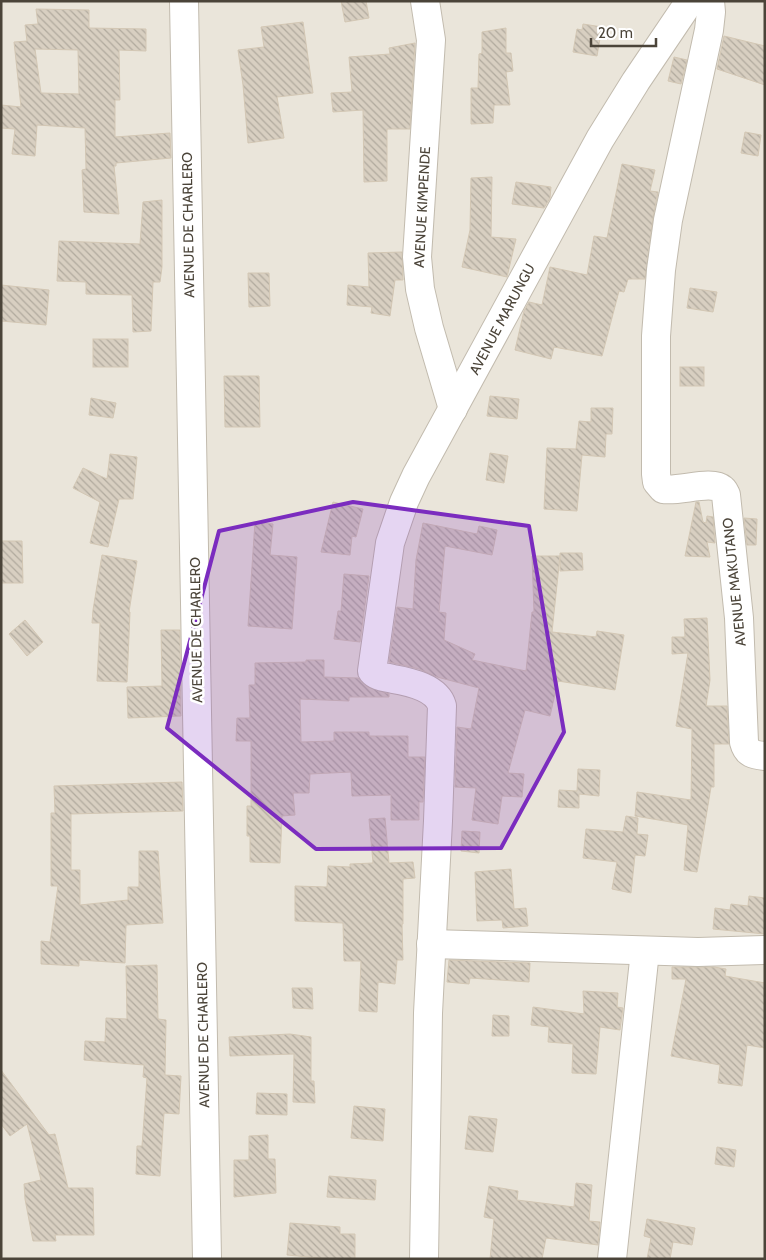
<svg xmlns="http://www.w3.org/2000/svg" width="766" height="1260" font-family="Cabin,sans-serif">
  <defs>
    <pattern id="building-back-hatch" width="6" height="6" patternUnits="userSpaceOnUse" patternTransform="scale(1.25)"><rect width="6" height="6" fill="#d8cfc1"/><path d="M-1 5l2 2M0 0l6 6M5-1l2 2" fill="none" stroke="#b1aa9e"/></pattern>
  </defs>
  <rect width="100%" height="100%" fill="#f6f3ec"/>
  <!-- residential -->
  <rect fill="#eae5da" x="1" y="1" width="764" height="1258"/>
  <!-- building -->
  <g fill="url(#building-back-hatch)" stroke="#d3c7b4" fill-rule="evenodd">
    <polygon points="341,1 366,1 369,18 345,22"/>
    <path d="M 36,9 L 89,10 L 89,28 L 146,29 L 146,51 L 119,50 L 120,100 L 115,100 L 115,137 L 170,133 L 171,158 L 116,163 L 116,166 L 114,166 L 119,214 L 84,212 L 82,170 L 86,169 L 85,128 L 37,125 L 35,156 L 12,154 L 15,129 L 1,128 L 1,105 L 21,107 L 14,42 L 27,41 L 25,25 L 38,24 ZM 35,49 L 78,50 L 79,94 L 41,93 Z"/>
    <polygon points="303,22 313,93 277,97 284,138 248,143 243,85 238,50 264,47 261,27"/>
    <polygon points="583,24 602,27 597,56 573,52 577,29 582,30"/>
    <polygon points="506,28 506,53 511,53 513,71 506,72 510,105 494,105 493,123 471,124 471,88 478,88 479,54 482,53 482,32"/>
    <polygon points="724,36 765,46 765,85 717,69"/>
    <polygon points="415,43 410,129 387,129 387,181 364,182 363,110 333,112 331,93 352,92 349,57 390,54 389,48"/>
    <polygon points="674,57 687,60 681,84 668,81"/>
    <polygon points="745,132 761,135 758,156 741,153"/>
    <polygon points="622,164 655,170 650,191 658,192 653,218 645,279 628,279 624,292 619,291 602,356 554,347 551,359 515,350 524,311 529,302 542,305 550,267 587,275 594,236 607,238"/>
    <polygon points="492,177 491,237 516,239 507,277 462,267 470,230 471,178"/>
    <polygon points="516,182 551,187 550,198 544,208 512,204"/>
    <polygon points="162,200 162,267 160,282 153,282 151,331 133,332 132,295 86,294 86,282 57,281 59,241 140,244 143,202"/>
    <polygon points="402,252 403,280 395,280 390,316 371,313 372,307 347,305 348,285 369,287 368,253"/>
    <polygon points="248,273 269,273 270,306 249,307"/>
    <polygon points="1,285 49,290 46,325 1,321"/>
    <polygon points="690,288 717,292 713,312 687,308"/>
    <rect x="93" y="339" width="35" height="28"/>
    <rect x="680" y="367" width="24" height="19"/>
    <polygon points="224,376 259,376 260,427 225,427"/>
    <polygon points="490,396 519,399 517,419 487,416"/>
    <polygon points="91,398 116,403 113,418 89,415"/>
    <polygon points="591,408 613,408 612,434 606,434 605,457 582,455 577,511 544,509 547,448 576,449 579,421 591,422"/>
    <polygon points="490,453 508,456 504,483 486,480"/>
    <polygon points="110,454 137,457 133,499 119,499 108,547 90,543 100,502 73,488 83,468 107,479"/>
    <polygon points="333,502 363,509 356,537 352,536 350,555 321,552"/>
    <polygon points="696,502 699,502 703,522 706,523 707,516 713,517 715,543 707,542 710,557 685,556"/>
    <polygon points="744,518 757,519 756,545 747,545"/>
    <polygon points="255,522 273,524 270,555 297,557 292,629 248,626"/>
    <polygon points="423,523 477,534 479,526 497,530 492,555 445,546 439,612 446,613 444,640 475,654 472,660 526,671 532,612 534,612 532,556 560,556 552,632 596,637 597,631 624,635 615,690 558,681 550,716 525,710 508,773 524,774 522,797 502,796 498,824 472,820 476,788 455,787 457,727 471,729 479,688 437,677 419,669 389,662 397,607 413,609 416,560"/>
    <polygon points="1,541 22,541 23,583 1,583"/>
    <polygon points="560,553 582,553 583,570 560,571"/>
    <polygon points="102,555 137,561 129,612 130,612 127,682 97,681 100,623 92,623 93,610"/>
    <polygon points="344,574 369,576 360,642 334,639 338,611 341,611"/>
    <polygon points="707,618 710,680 706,706 727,706 729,744 714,744 714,787 711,787 697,872 684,870 688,825 635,816 637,792 691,800 692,729 676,726 688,653 672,654 672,637 685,637 684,619"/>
    <polygon points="25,620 43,642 27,656 9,634"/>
    <polygon points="161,630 180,630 181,716 128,718 127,687 162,686"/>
    <polygon points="306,660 324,660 324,677 358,678 368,687 389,694 389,697 349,697 349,701 300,699 301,742 334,741 334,732 369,732 369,736 408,736 408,757 425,757 423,802 419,802 419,820 391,820 391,795 352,796 351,772 310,774 309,793 293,793 295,815 282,816 280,863 250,862 250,836 247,836 247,806 251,806 251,741 236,741 237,718 250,718 249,685 255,685 255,663 306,662"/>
    <polygon points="578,769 600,770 599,796 579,794 579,808 558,807 559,790 577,791"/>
    <polygon points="182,782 183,811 71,814 71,870 80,870 80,905 128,900 128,887 139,887 139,851 158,851 163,923 126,925 125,963 79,960 79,966 41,964 41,941 50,942 58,886 51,886 51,813 55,813 54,786"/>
    <polygon points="626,816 638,818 637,834 648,835 645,856 635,855 631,893 612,889 617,862 583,858 586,829 623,832"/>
    <polygon points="385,818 389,863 413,862 415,878 403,879 403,924 402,924 403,960 397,960 395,984 378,982 377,1012 359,1011 361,961 344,961 343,923 295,921 295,886 327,887 328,866 350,867 350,864 373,863 369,819"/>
    <polygon points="462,831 480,832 479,853 461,851"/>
    <polygon points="511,869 514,909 526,908 528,926 503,928 502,920 477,921 475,872"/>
    <polygon points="749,896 765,898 765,934 713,929 715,908 730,910 731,904 748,906"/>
    <polygon points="449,960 530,963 529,982 470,978 469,984 447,982"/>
    <polygon points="157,965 158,1019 166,1020 165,1075 181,1076 179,1114 164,1113 160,1176 136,1174 137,1146 142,1146 147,1078 143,1077 144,1065 84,1060 85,1041 105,1042 106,1018 127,1019 126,966"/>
    <polygon points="672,967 714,967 726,969 725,976 765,983 765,1048 747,1045 742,1086 718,1083 720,1065 671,1056 686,979 672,979"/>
    <polygon points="292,988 312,988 313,1009 293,1008"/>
    <polygon points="583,991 618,993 617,1007 623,1008 620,1030 600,1027 596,1074 572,1073 573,1044 548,1042 549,1027 531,1025 533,1007 584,1014"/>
    <polygon points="493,1015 509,1016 509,1036 492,1036"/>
    <polygon points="290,1034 311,1037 311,1081 314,1081 315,1103 293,1102 294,1054 230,1056 229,1037"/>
    <polygon points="1,1070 49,1135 55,1134 68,1188 93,1188 94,1235 55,1235 56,1241 33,1241 25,1199 24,1184 41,1180 27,1124 10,1136 1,1124"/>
    <polygon points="257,1093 287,1094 287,1115 256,1114"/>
    <polygon points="354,1106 385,1109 383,1141 351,1138"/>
    <polygon points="469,1116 497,1119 493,1152 465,1149"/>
    <polygon points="268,1135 268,1159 275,1159 276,1193 234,1197 234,1160 249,1160 249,1136"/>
    <polygon points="717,1147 736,1150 734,1167 715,1164"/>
    <polygon points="329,1176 376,1180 375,1200 327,1197"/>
    <polygon points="576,1183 592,1185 589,1221 600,1222 598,1245 546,1238 542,1259 490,1259 494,1219 484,1217 489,1186 518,1191 517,1200 574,1207"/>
    <polygon points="647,1219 695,1228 692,1245 673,1242 670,1259 647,1259 651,1238 644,1236"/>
    <polygon points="290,1223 340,1227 340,1234 355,1234 355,1259 329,1259 287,1255"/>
  </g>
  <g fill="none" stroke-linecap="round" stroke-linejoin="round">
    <defs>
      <g id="minor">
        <polyline points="184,1 207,1259"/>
        <polyline points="425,1 431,40 417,257 420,289 429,328 453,409"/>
        <path d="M 710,1 L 711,12 L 709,30 L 668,220 L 661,270 L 656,336 L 656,474 L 657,482 L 663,489 C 678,492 712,480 722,489 C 724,490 725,493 726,495 L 739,618 L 744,742 C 747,754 754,755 765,756"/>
        <polyline points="431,944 698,952 765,950"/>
        <path d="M 424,1259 L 428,1013 L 438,821 L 442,706 C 437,688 410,682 393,679 C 385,677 377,677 372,671 L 390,543 L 404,502 L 416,476 L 600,139 L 636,81 L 690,1"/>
        <polyline points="612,1259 645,951"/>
      </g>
    </defs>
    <!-- minor casing -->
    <use href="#minor" stroke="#c2bbae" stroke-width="30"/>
    <!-- minor -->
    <use href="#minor" stroke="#fff" stroke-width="28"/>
  </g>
  <!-- marked area -->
  <path fill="#7b2cbf" fill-opacity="0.2" stroke="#7b2cbf" stroke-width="4" stroke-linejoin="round" d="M 353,502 L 529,526 L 564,732 L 501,848 L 316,849 L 167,728 L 219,531 Z"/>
  <g text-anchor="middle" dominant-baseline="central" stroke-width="5" stroke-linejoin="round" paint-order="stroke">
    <!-- street labels -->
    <g font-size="14" fill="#4b4439" stroke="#fff">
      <text transform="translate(422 207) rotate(-87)">AVENUE KIMPENDE</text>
      <text transform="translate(188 225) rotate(-91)">AVENUE DE CHARLERO</text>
      <text transform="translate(502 319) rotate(-62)">AVENUE MARUNGU</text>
      <text transform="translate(734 582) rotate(-96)">AVENUE MAKUTANO</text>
      <text transform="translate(196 630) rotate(-91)">AVENUE DE CHARLERO</text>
      <text transform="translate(203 1035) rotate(-91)">AVENUE DE CHARLERO</text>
    </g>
  </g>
  <!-- border -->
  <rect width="766" height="1260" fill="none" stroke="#4b4439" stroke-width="5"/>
  <!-- scale -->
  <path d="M591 38v8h65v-8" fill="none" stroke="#4b4439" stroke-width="2.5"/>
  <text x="598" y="38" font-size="15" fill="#4b4439" stroke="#ffffff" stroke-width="4" paint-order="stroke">20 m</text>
</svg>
